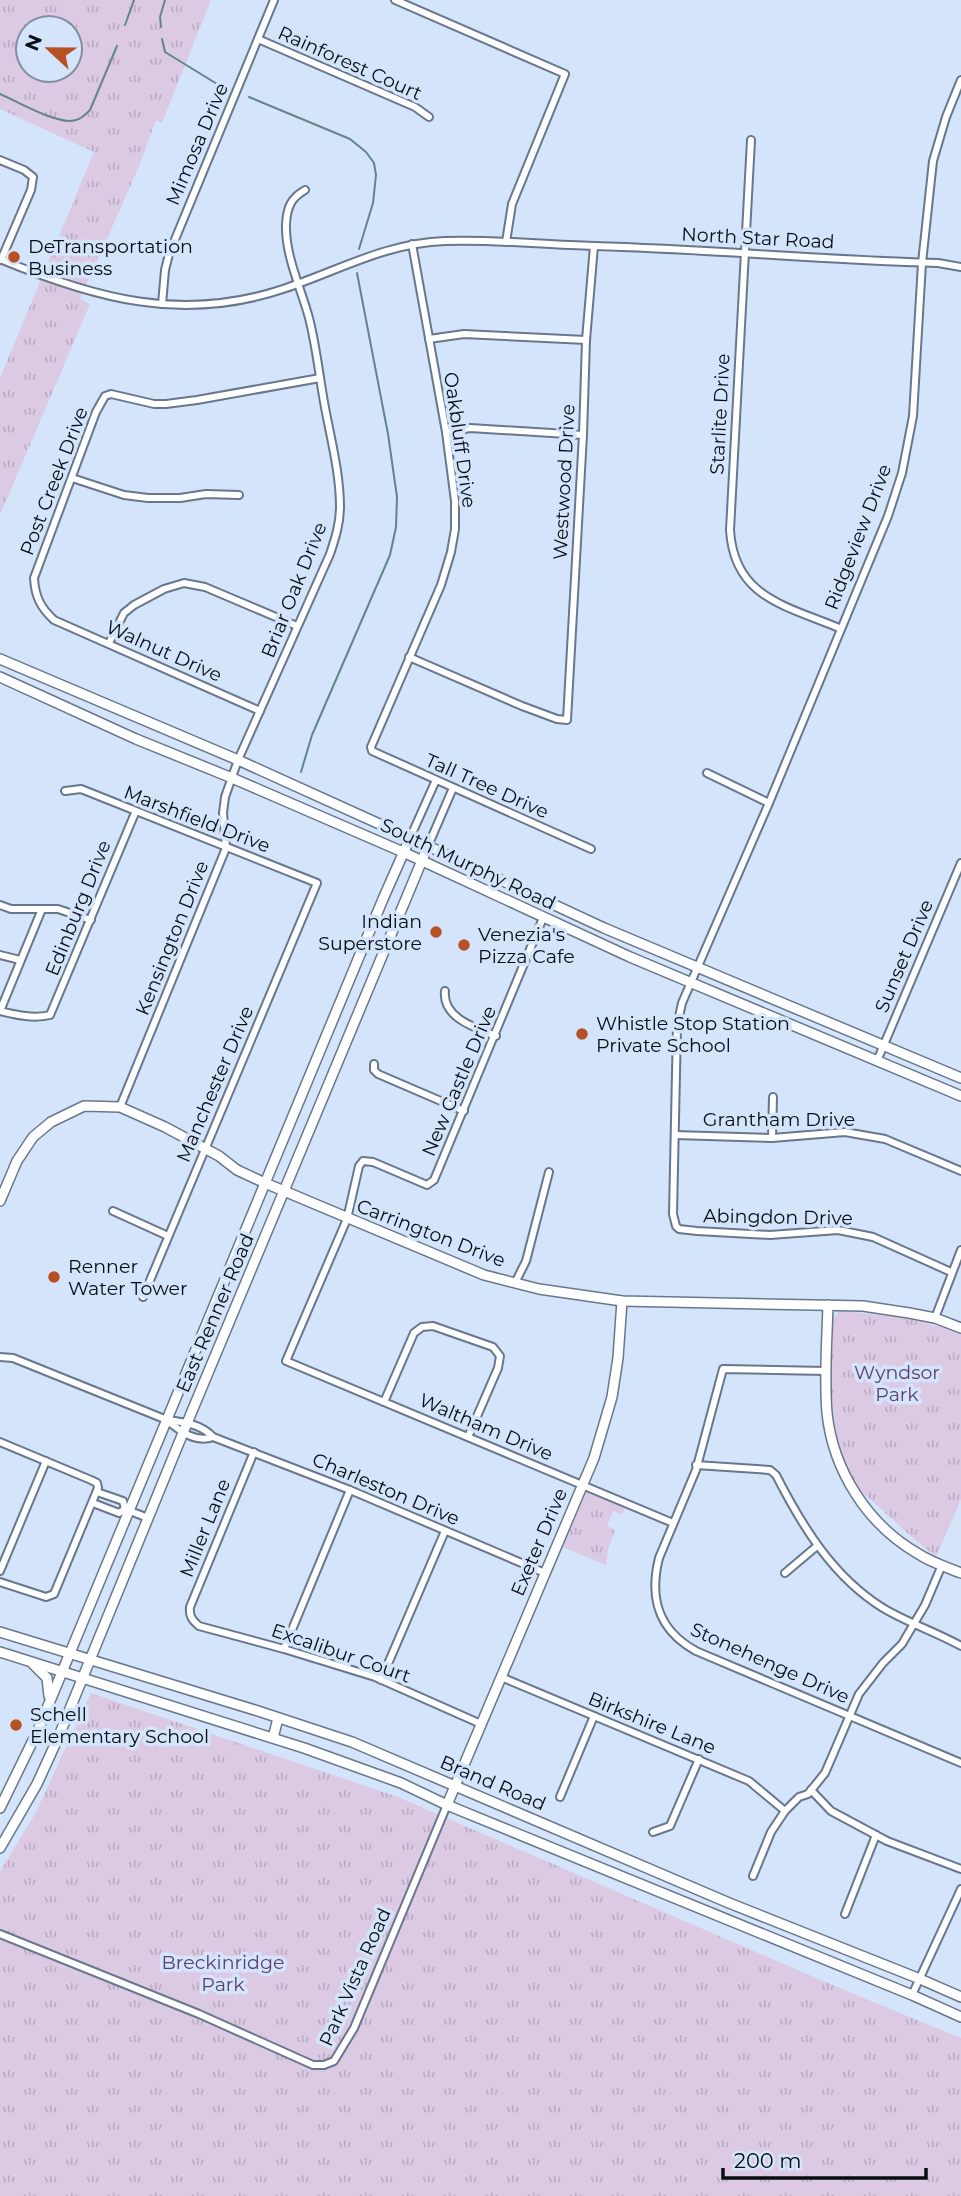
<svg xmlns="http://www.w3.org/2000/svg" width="961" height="2196" font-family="Montserrat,sans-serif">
  <defs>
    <pattern id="park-tufts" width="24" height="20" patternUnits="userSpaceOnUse" patternTransform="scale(1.75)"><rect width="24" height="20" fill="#dccae5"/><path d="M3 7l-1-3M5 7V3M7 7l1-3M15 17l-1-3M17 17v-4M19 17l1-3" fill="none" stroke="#bbacc4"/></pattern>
  </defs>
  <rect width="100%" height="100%" fill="#d3e4fb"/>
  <!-- park -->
  <g fill="url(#park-tufts)" fill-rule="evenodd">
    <path d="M 0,0 L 211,0 L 162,123 L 156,120 L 138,169 L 80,299 L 90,304 L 0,515 L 0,378 L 94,152 L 0,109 ZM 28,28 L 70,28 L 70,70 L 28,70 Z"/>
    <path d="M 840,1311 C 881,1315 922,1318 961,1334 L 961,1499 L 936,1557 C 915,1540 896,1523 876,1504 C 870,1498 861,1493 857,1486 C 825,1438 832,1372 833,1318 Z"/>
    <polygon points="587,1490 626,1506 622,1514 613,1511 607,1526 615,1530 608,1550 606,1565 563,1547"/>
    <polygon points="91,1693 398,1797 844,1990 961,2038 961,2196 0,2196 0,1871 35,1814"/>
  </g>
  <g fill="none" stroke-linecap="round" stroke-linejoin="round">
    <!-- stream -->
    <g stroke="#628688" stroke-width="2">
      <polyline points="125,25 134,0"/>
      <polyline points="161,27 160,17 165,0"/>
      <polyline points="162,39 165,52 222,87"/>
      <path d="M 0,94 C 18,102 51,121 70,121 C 79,121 84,116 90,110 L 117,46"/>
      <polyline points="249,97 350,139 366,152 374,163 376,175 373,203 359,249"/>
      <polyline points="301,772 312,735 390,555 396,527 397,497 388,434 357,273"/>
    </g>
    <defs>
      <g id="street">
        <polyline points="395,0 565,74 512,204 506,242"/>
        <polyline points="258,39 415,107 429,117"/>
        <path d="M 751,140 L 730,530 C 734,598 787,606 839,628"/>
        <polyline points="0,160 24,170 33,177 31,190 1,260"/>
        <polyline points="412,244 446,432 455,501 455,529 451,552 441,585 371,747 372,751 591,849"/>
        <path d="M 0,259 C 94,298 182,323 283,289 C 338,271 385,243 445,241 C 495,239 544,245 594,246 C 708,249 823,260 938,263 L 961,267"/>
        <polyline points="162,304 165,270 169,254 274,0"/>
        <polyline points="429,339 464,334 586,340"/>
        <polyline points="446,432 470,428 583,435"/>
        <polyline points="72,478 124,495 148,498 180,498 206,494 239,495"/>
        <polyline points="109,643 124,613 134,605 164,589 184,583 205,587 297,626"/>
        <polyline points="409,657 522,706 557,719 567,720 583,435 586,340 594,246"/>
        <path d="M 260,711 L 54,620 C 41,608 35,597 34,578 L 96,412 L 105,396 L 111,394 L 154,404 L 166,404 L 197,400 L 320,378"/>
        <polyline points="707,773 769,803"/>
        <polyline points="65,791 81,789 317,883 143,1297"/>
        <polyline points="410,838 436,780"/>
        <polyline points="428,846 453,788"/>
        <polyline points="0,905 11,909 58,909 91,920"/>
        <polyline points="543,918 434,1180 427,1185 373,1162 363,1161 359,1166 347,1219 286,1361 673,1523"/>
        <polyline points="0,955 20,960"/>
        <path d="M 445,991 C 442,1018 476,1028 496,1036"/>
        <path d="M 0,1011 C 17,1015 33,1019 50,1015 L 135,813"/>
        <polyline points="0,1011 42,909"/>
        <polyline points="877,1061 961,863"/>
        <polyline points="374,1064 374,1070 378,1074 464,1111"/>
        <path d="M 120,1107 L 226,848 L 223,813 L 225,797 L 238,760 L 330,554 C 335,539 340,524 340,507 C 340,472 330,436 324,402 C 319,374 316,345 309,318 C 301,288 285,256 286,224 C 287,207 291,198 305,190"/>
        <polyline points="675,1135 772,1138 845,1132 885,1139 961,1171"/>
        <polyline points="772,1138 773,1097"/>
        <polyline points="113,1211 168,1236"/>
        <polyline points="951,1272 873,1237 838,1230 770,1235 697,1231 679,1229 676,1226 673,1214 677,1026 682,1003 769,803 888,516 902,473 913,416 922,263 933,161 946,117 961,80"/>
        <polyline points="515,1283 526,1261 549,1172"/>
        <polyline points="935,1318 961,1250"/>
        <path d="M 0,1357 L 13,1358 L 167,1420 C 184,1422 201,1424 213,1437 L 350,1490 L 545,1573"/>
        <path d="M 826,1371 L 723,1369 L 696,1470 L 659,1558 C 649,1598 658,1630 696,1651 L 961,1763"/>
        <polyline points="384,1402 414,1333 422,1327 433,1326 493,1347 500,1356 498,1368 468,1437"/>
        <path d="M 168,1421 C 181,1432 196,1443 213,1437"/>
        <polyline points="0,1442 91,1480 97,1483 98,1488 54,1594 46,1597 0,1582"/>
        <path d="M 254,1452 L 190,1607 C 189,1616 192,1620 199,1626 L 284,1649 L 375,1677 L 481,1724"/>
        <path d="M 696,1465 L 770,1470 L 776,1475 C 802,1526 833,1577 883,1608 C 908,1623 936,1632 961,1646"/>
        <polyline points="97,1492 123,1501 125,1509 148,1518"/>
        <polyline points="93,1503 119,1513 125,1509"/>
        <polyline points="0,1571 46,1461"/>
        <polyline points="785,1573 817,1546"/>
        <polyline points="284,1649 350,1490"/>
        <polyline points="501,1677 749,1781 785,1811"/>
        <polyline points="381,1680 445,1531"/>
        <polyline points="811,1790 831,1811 887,1841 961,1869"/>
        <polyline points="560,1797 594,1716"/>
        <polyline points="653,1832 670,1826 699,1759"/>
        <polyline points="753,1876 771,1832 785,1811 799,1797 808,1794 825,1773 859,1694 883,1663 902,1644 925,1605 942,1565"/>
        <polyline points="845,1914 876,1835"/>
        <polyline points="0,1934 199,2014 313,2065 324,2065 334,2061 354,2028 447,1805"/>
        <polyline points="912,1995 961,1889"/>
      </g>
      <g id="secondary">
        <polyline points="0,659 238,760 428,846 604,928 961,1078"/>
        <polyline points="0,677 136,739 232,778 403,852 630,957 961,1096"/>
        <polyline points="0,1201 17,1161 33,1137 51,1122 84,1106 120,1107 165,1127 219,1156 237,1170 265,1183 484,1275 539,1289 622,1301 863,1306 909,1313 935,1318 961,1328"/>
        <path d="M 828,1305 C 827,1340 824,1377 827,1413 C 833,1470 867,1524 917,1553 C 930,1562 946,1567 961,1573"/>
        <polyline points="0,1632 258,1711 352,1742 729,1903 920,1979 961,1997"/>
        <polyline points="0,1652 304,1748 401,1783 447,1805 912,1995 961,2017"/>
        <polyline points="33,1664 47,1678 49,1696"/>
        <polyline points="273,1738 278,1718"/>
        <polyline points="447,1805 594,1458 612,1397 618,1358 622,1301"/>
        <polyline points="0,1808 38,1730 383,899 410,838"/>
        <polyline points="0,1848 37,1784 58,1738 185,1428 428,846"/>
      </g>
    </defs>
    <!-- street casing -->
    <use href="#street" stroke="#68778c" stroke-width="10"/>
    <!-- secondary casing -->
    <use href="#secondary" stroke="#68778c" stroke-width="12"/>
    <!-- street -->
    <use href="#street" stroke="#fff" stroke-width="6"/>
    <!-- secondary -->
    <use href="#secondary" stroke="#fff" stroke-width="9"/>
  </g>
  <!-- markers -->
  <g fill="#b65124" stroke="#d3e4fb" stroke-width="2.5">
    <circle cx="14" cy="257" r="7"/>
    <circle cx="436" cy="932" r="7"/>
    <circle cx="464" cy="945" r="7"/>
    <circle cx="582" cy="1034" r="7"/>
    <circle cx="54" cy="1277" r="7"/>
    <circle cx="16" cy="1725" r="7"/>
  </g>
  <g text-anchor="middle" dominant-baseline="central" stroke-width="7" stroke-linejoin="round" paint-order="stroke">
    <!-- street labels -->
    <g font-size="19" fill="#080d15" stroke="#d3e4fb">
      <text transform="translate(350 63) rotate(24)">Rainforest Court</text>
      <text transform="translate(197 144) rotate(-67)">Mimosa Drive</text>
      <text transform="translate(758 238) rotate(3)">North Star Road</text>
      <text transform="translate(720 414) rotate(-87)">Starlite Drive</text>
      <text transform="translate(460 440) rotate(82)">Oakbluff Drive</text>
      <text transform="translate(54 481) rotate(-69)">Post Creek Drive</text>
      <text transform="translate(564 482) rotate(-87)">Westwood Drive</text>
      <text transform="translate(858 537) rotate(-69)">Ridgeview Drive</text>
      <text transform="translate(294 590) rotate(-68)">Briar Oak Drive</text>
      <text transform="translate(164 651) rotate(24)">Walnut Drive</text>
      <text transform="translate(487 786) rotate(24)">Tall Tree Drive</text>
      <text transform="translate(197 819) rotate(21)">Marshfield Drive</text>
      <text transform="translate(468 864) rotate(25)">South Murphy Road</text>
      <text transform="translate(78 908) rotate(-68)">Edinburg Drive</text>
      <text transform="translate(172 938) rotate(-68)">Kensington Drive</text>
      <text transform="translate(904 956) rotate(-67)">Sunset Drive</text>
      <text transform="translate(459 1081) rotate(-67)">New Castle Drive</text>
      <text transform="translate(215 1084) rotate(-67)">Manchester Drive</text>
      <text x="779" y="1119">Grantham Drive</text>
      <text transform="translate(778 1217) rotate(1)">Abingdon Drive</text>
      <text transform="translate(431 1233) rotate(21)">Carrington Drive</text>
      <text transform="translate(215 1313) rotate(-67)">East Renner Road</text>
      <text transform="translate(486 1427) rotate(23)">Waltham Drive</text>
      <text transform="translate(386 1489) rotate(23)">Charleston Drive</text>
      <text transform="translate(205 1528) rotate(-68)">Miller Lane</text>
      <text transform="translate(539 1542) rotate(-67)">Exeter Drive</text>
      <text transform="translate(341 1653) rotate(19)">Excalibur Court</text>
      <text transform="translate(770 1663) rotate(24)">Stonehenge Drive</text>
      <text transform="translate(652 1723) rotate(22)">Birkshire Lane</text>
      <text transform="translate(493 1783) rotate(23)">Brand Road</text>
      <text transform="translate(355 1977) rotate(-66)">Park Vista Road</text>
    </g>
    <!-- poi labels -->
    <g font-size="19" fill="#080d15" stroke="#d3e4fb" text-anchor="start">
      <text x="28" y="246">DeTransportation<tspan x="28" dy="22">Business</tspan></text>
      <text x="422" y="921" text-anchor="end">Indian<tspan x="422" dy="22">Superstore</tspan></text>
      <text x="478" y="934">Venezia's<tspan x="478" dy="22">Pizza Cafe</tspan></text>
      <text x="596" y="1023">Whistle Stop Station<tspan x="596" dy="22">Private School</tspan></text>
      <text x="68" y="1266">Renner<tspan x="68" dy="22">Water Tower</tspan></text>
      <text x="30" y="1714">Schell<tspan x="30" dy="22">Elementary School</tspan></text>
    </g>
    <!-- park labels -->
    <g font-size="19" fill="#5d3f6c" stroke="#d3e4fb">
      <text x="897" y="1372">Wyndsor<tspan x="897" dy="22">Park</tspan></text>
      <text x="223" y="1962">Breckinridge<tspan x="223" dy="22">Park</tspan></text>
    </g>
  </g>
  <!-- north arrow -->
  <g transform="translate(49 49) rotate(292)"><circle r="33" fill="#d3e4fb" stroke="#828e9f" stroke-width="2"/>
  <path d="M0-5L12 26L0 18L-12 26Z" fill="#b65124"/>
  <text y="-10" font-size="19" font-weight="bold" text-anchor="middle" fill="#080d15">N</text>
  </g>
  <!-- scale -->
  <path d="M723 2168v10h203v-10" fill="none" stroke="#080d15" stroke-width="3.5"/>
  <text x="734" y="2168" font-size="21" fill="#080d15" stroke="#d3e4fb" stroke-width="5" paint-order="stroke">200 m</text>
</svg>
